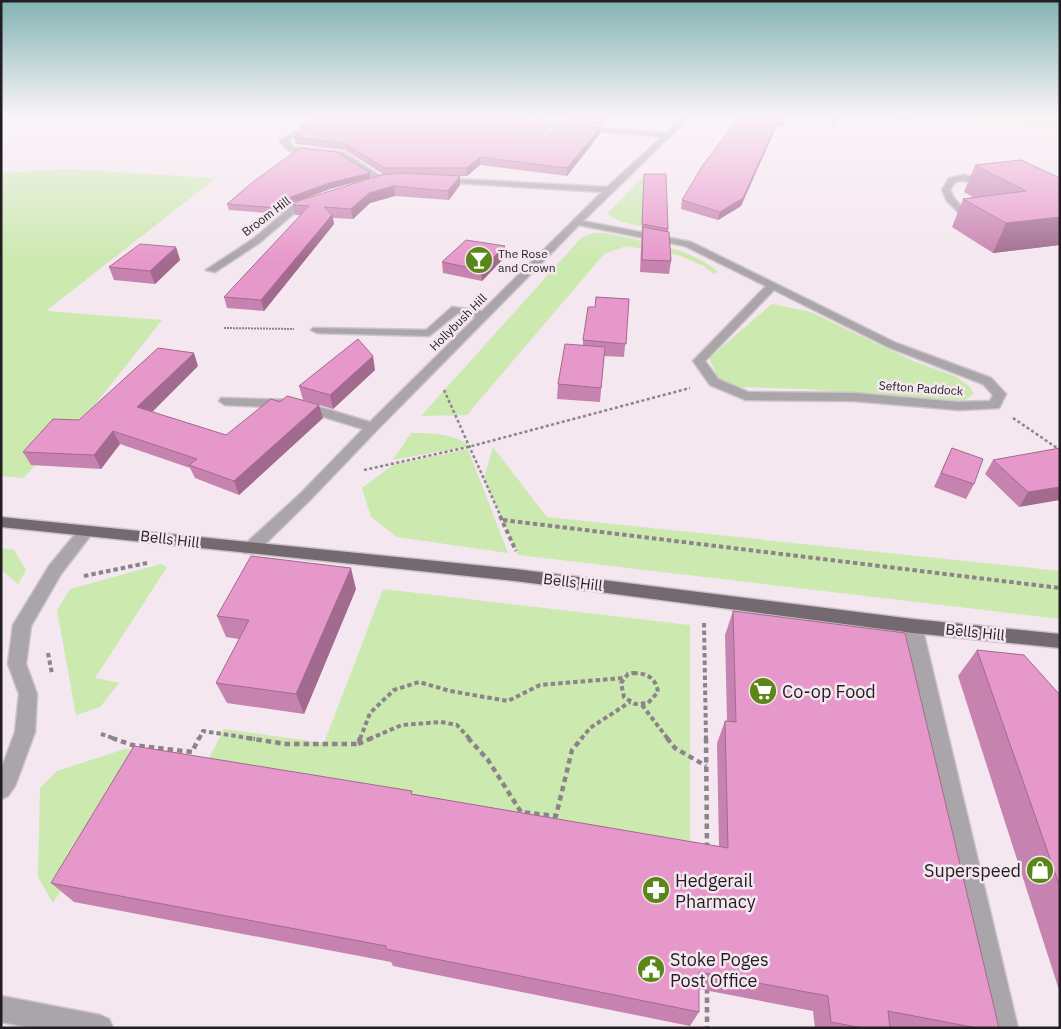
<svg xmlns="http://www.w3.org/2000/svg" width="1061" height="1029" font-family="'IBM Plex Sans',sans-serif">
  <rect width="100%" height="100%" fill="#f4e7ef"/>
  <!-- green -->
  <g fill="#cce9b0">
    <polygon points="959,116 1060,116 1060,129 959,120"/>
    <polygon points="67,169 216,178 46,311 162,320 94,406 23,478 1,476 1,173"/>
    <polygon points="641,179 666,182 654,229 622,222 607,214"/>
    <path d="M 594,233 L 606,233 C 644,242 688,246 718,272 L 714,274 L 704,266 L 678,255 L 626,246 L 604,254 L 467,415 L 421,416 L 582,237 Z"/>
    <polygon points="772,304 811,312 913,361 955,376 969,386 974,394 964,401 803,389 741,387 720,382 709,358"/>
    <path d="M 411,433 C 433,433 452,433 470,446 L 393,460 Z"/>
    <polygon points="493,447 547,517 1060,571 1060,619 518,555 484,478"/>
    <polygon points="468,449 508,553 397,537 371,517 362,488 393,465"/>
    <polygon points="1,548 14,550 26,570 18,584 1,570"/>
    <polygon points="161,564 167,567 95,678 119,683 100,707 76,715 57,610 70,589"/>
    <polygon points="383,589 690,625 690,852 199,778 224,729 324,743"/>
    <polygon points="125,749 148,751 53,903 38,877 40,788 57,771"/>
  </g>
  <g fill="none" stroke-linecap="round" stroke-linejoin="round">
    <defs>
      <g id="minor">
        <path d="M 684,116 L 691,116 L 583,221 L 691,242 L 896,343 L 991,378 L 1006,394 L 999,408 L 959,410 L 854,401 L 746,400 L 710,385 L 693,361 L 766,286 L 685,246 L 579,225 L 377,430 L 311,499 L 256,553 L 244,553 L 242,549 L 244,545 L 301,493 L 363,429 L 295,408 L 225,405 L 219,401 L 221,398 L 296,400 L 370,422 L 476,317 L 458,313 L 429,336 L 317,333 L 311,330 L 313,328 L 426,330 L 452,307 L 482,311 L 602,192 L 440,182 L 436,180 L 437,178 L 607,187 L 662,137 L 526,125 L 524,122 L 666,133 ZM 774,290 L 888,347 L 983,384 L 993,395 L 990,401 L 959,402 L 854,393 L 748,392 L 718,379 L 705,361 Z"/>
        <polygon points="834,116 841,116 835,125 831,125"/>
        <polygon points="296,131 302,132 288,141 294,147 344,152 386,180 379,182 339,156 289,151 279,141"/>
        <path d="M 963,175 L 993,181 C 984,187 967,178 955,182 L 950,190 L 954,198 L 970,217 L 966,220 L 947,201 L 942,190 L 949,178 Z"/>
        <polygon points="311,199 314,200 314,204 299,209 259,243 215,272 206,270 253,239 293,205"/>
        <polygon points="86,526 91,527 94,531 61,574 31,626 26,664 37,694 35,732 15,786 8,796 1,799 1,770 15,732 19,694 8,664 13,625 49,566 81,527"/>
        <polygon points="913,619 919,621 922,626 1018,1028 992,1028 904,626 907,621"/>
        <polygon points="1,996 100,1015 109,1019 113,1028 33,1028 1,1022"/>
      </g>
      <polygon id="major" points="1,517 515,569 913,619 1060,634 1060,648 913,633 515,581 1,527"/>
    </defs>
    <!-- minor casing -->
    <use href="#minor" stroke="#cec3ca" stroke-width="3"/>
    <!-- major casing -->
    <use href="#major" stroke="#cec3ca" stroke-width="3"/>
    <!-- path-far3 -->
    <polyline stroke="#8d848a" stroke-width="2" stroke-dasharray="2 1" stroke-linecap="butt" points="224,328 294,329"/>
    <!-- path-far2 -->
    <g stroke="#8d848a" stroke-width="2.5" stroke-dasharray="3 2.5" stroke-linecap="butt">
      <polyline points="444,390 501,517"/>
      <polyline points="1013,418 1060,450"/>
      <polyline points="364,470 468,447 690,388"/>
    </g>
    <!-- path-far1 -->
    <g stroke="#8d848a" stroke-width="4" stroke-dasharray="4.5 3" stroke-linecap="butt">
      <polyline points="500,516 516,551"/>
      <polyline points="503,520 1060,588"/>
      <polyline points="84,576 147,563"/>
      <polyline points="704,623 706,739"/>
      <polyline points="48,653 52,674"/>
      <path d="M 633,673 C 647,673 656,678 658,692 L 648,703 L 635,704 L 624,697 L 621,683 L 628,674 Z"/>
      <polyline points="642,705 668,739"/>
      <polyline points="101,734 116,739"/>
      <polyline points="199,739 203,731 255,739"/>
      <polyline points="360,739 370,713 394,690 419,682 450,691 508,701 540,685 623,678"/>
      <polyline points="369,739 402,725 441,722 457,725 470,739"/>
      <polyline points="581,739 590,728 630,702"/>
    </g>
    <!-- path -->
    <g stroke="#8d848a" stroke-width="4.5" stroke-dasharray="5.5 4" stroke-linecap="butt">
      <polyline points="112,738 132,745 192,752 199,738"/>
      <polyline points="247,738 286,744 358,744 360,738"/>
      <polyline points="468,738 488,760 521,812 556,816 572,750 582,738"/>
      <polyline points="667,738 675,748 706,766"/>
      <polyline points="706,738 707,847"/>
      <polyline points="358,744 372,738"/>
      <polyline points="707,988 707,1028"/>
    </g>
    <!-- minor -->
    <use href="#minor" fill="#aaa5a8" fill-rule="evenodd"/>
    <!-- major -->
    <use href="#major" fill="#736a6f" fill-rule="evenodd"/>
  </g>
  <!-- wall -->
  <g fill="#c783af" fill-rule="evenodd">
    <path d="M 319,116 L 544,116 L 544,120 L 506,117 L 549,134 L 596,126 L 596,128 L 599,135 L 567,176 L 480,165 L 467,176 L 459,176 L 460,185 L 449,200 L 395,196 L 370,203 L 353,219 L 333,218 L 334,224 L 264,311 L 227,308 L 224,297 L 301,215 L 295,215 L 293,205 L 297,201 L 292,203 L 280,214 L 229,210 L 227,204 L 370,178 L 383,174 L 345,150 L 296,144 L 294,137 L 302,133 L 300,126 ZM 363,180 L 302,200 L 330,189 Z"/>
    <polygon points="610,116 602,125 567,122 567,117"/>
    <polygon points="740,116 788,116 783,126 777,125 741,206 718,220 681,209 682,200"/>
    <polygon points="881,116 912,116 908,121 880,118"/>
    <polygon points="975,165 1060,178 1060,245 993,253 952,227 963,199 973,197 964,192"/>
    <polygon points="644,174 668,229 671,261 669,274 640,272"/>
    <polygon points="505,246 505,257 482,281 443,273 442,262"/>
    <polygon points="176,247 180,260 155,284 114,280 109,267"/>
    <polygon points="629,299 624,357 604,356 600,402 557,399 558,384 583,345 583,340"/>
    <polygon points="198,366 152,412 226,435 323,418 239,495 195,478 190,468 120,444 101,469 31,465 23,452 79,420"/>
    <polygon points="375,370 333,409 303,400 299,386"/>
    <polygon points="952,448 974,484 966,499 934,487"/>
    <polygon points="1060,448 1019,507 985,474 993,460"/>
    <polygon points="356,589 304,714 227,703 216,683 239,639 226,637 217,616"/>
    <polygon points="733,611 977,1028 815,1028 813,1011 699,989 699,1012 690,1026 393,966 391,962 74,902 51,883 413,794 719,847 717,743 725,721 727,721 725,635"/>
    <polygon points="977,650 1060,695 1060,993 958,676"/>
  </g>
  <!-- shaded-wall -->
  <g fill="#a26a8e">
    <polygon points="606,116 610,116 602,125 602,120"/>
    <polygon points="786,116 788,116 783,126 784,119"/>
    <polygon points="779,118 777,125 741,206 718,220 720,212"/>
    <polygon points="600,128 599,135 567,176 567,168"/>
    <polygon points="480,157 480,165 467,176 467,168"/>
    <polygon points="370,173 370,178 330,189 292,203 280,214 278,208 291,197 329,183"/>
    <polygon points="460,176 460,185 449,200 448,191"/>
    <polygon points="394,186 395,196 370,203 353,219 351,209 369,193"/>
    <polygon points="332,215 334,224 264,311 261,300"/>
    <polygon points="1060,217 1060,245 993,253 1006,223"/>
    <polygon points="505,246 505,257 482,281 481,270"/>
    <polygon points="176,247 180,260 155,284 150,271"/>
    <polygon points="194,353 198,366 143,421 137,407"/>
    <polygon points="373,356 375,370 333,409 330,395"/>
    <polygon points="319,405 323,418 239,495 234,481"/>
    <polygon points="113,431 120,444 101,469 94,455"/>
    <polygon points="1060,487 1060,500 1019,507 1028,492"/>
    <polygon points="351,568 356,589 304,714 296,694"/>
  </g>
  <!-- building -->
  <g fill="#e798cb" stroke="#a26a8e">
    <polygon points="319,116 503,116 517,119 546,122 549,134 560,123 596,126 594,128 600,128 567,168 480,157 467,168 384,168 344,143 294,137 311,128 300,126"/>
    <polygon points="568,116 606,116 602,120 567,117"/>
    <polygon points="740,116 786,116 784,119 779,118 743,198 720,212 682,200 703,165"/>
    <polygon points="300,148 337,152 370,173 329,183 291,197 278,208 227,204 254,181"/>
    <polygon points="1021,160 1060,178 1060,217 1006,223 963,199 1026,191 975,165"/>
    <polygon points="403,173 460,176 448,191 394,186 369,193 351,209 324,207 332,215 261,300 224,297 309,206 293,205 298,201 381,175"/>
    <polygon points="644,174 666,174 668,229 642,224"/>
    <polygon points="643,227 669,232 671,261 642,260"/>
    <polygon points="466,240 505,246 481,270 442,262"/>
    <polygon points="140,244 176,247 150,271 109,267"/>
    <polygon points="596,297 629,299 626,344 583,340 588,307 595,307"/>
    <polygon points="358,339 373,356 330,395 299,386"/>
    <polygon points="565,344 605,347 601,388 558,384"/>
    <polygon points="158,348 194,353 137,407 226,435 271,399 280,402 287,396 291,397 319,405 234,481 189,465 197,459 113,431 94,455 23,452 53,419 79,420"/>
    <polygon points="952,448 983,459 974,484 941,473"/>
    <polygon points="1060,448 1060,487 1028,492 993,460"/>
    <polygon points="251,556 351,568 296,694 216,683 249,620 217,616"/>
    <polygon points="733,611 905,633 999,1028 977,1028 888,1011 890,1028 863,1028 831,1022 828,996 699,972 699,1012 386,949 386,946 51,883 134,746 412,791 411,794 728,848 725,721 736,722"/>
    <polygon points="977,650 1024,655 1060,695 1060,887"/>
  </g>
  <!-- sky -->
  <linearGradient id="sky" x2="0" y2="1"><stop stop-color="#83b3b3"/><stop offset="0.45" stop-color="#faf4f8"/><stop offset="1" stop-color="#faf4f8" stop-opacity="0"/></linearGradient>
  <rect width="1061" height="260" fill="url(#sky)"/>
  <!-- icons -->
  <defs>
    <symbol id="bar-disc" viewBox="-11 -11 22 22"><circle r="9.5" fill="#5a8717" stroke="#f4e7ef"/><path d="M-6-5H6L.8 .8V4.5H3.5V6h-7V4.5H-.8V.8Z" fill="#fff"/></symbol>
    <symbol id="supermarket-disc" viewBox="-11 -11 22 22"><circle r="9.5" fill="#5a8717" stroke="#f4e7ef"/><path d="M-6-5.5h2.5l.6 2H6L4.5 2H-2.5L-4.4-4H-6ZM-1.5 3.2a1.3 1.3 0 1 0 .1 0ZM3 3.2a1.3 1.3 0 1 0 .1 0Z" fill="#fff"/></symbol>
    <symbol id="shop-disc" viewBox="-11 -11 22 22"><circle r="9.5" fill="#5a8717" stroke="#f4e7ef"/><path d="M-5-2.5h2.3a2.7 3.5 0 0 1 5.4 0H5L5.5 6h-11ZM-1.5-2.5h3a1.5 2.3 0 0 0-3 0Z" fill="#fff"/></symbol>
    <symbol id="pharmacy-disc" viewBox="-11 -11 22 22"><circle r="9.5" fill="#5a8717" stroke="#f4e7ef"/><path d="M-2-6h4v4h4v4h-4v4h-4v-4h-4v-4h4Z" fill="#fff"/></symbol>
    <symbol id="civic-disc" viewBox="-11 -11 22 22"><circle r="9.5" fill="#5a8717" stroke="#f4e7ef"/><path d="M-.6-6.5H3V-4.5H.6V-3L4-1V1h2V6H-6V1h2V-1L-.6-3ZM-1.2 2.5V6h2.4V2.5Z" fill="#fff"/></symbol>
  </defs>
  <g fill-rule="evenodd">
    <use href="#bar-disc" x="463" y="244" width="32" height="32"/>
    <use href="#supermarket-disc" x="747" y="675" width="32" height="32"/>
    <use href="#shop-disc" x="1024" y="854" width="32" height="32"/>
    <use href="#pharmacy-disc" x="640" y="874" width="32" height="32"/>
    <use href="#civic-disc" x="635" y="953" width="32" height="32"/>
  </g>
  <g text-anchor="middle" dominant-baseline="central" stroke-width="5" stroke-linejoin="round" paint-order="stroke">
    <!-- far-street labels -->
    <g font-size="12" fill="#211d20" stroke="#f4e7ef">
      <text transform="translate(266 216) rotate(-37)">Broom Hill</text>
      <text transform="translate(458 322) rotate(-45)">Hollybush Hill</text>
      <text transform="translate(921 388) rotate(4)">Sefton Paddock</text>
    </g>
    <!-- far-poi labels -->
    <g font-size="12" fill="#211d20" stroke="#f4e7ef" text-anchor="start">
      <text x="498" y="253">The Rose<tspan x="498" dy="14">and Crown</tspan></text>
    </g>
    <!-- street labels -->
    <g font-size="15" fill="#211d20" stroke="#f4e7ef">
      <text transform="translate(170 539) rotate(7)">Bells Hill</text>
      <text transform="translate(573 582) rotate(7)">Bells Hill</text>
      <text transform="translate(975 632) rotate(6)">Bells Hill</text>
    </g>
    <!-- near-poi labels -->
    <g font-size="18" fill="#211d20" stroke="#f4e7ef" text-anchor="start">
      <text x="782" y="691">Co-op Food</text>
      <text x="1021" y="870" text-anchor="end">Superspeed</text>
      <text x="675" y="880">Hedgerail<tspan x="675" dy="21">Pharmacy</tspan></text>
      <text x="670" y="959">Stoke Poges<tspan x="670" dy="21">Post Office</tspan></text>
    </g>
  </g>
  <!-- border -->
  <rect width="1061" height="1029" fill="none" stroke="#211d20" stroke-width="5"/>
</svg>
